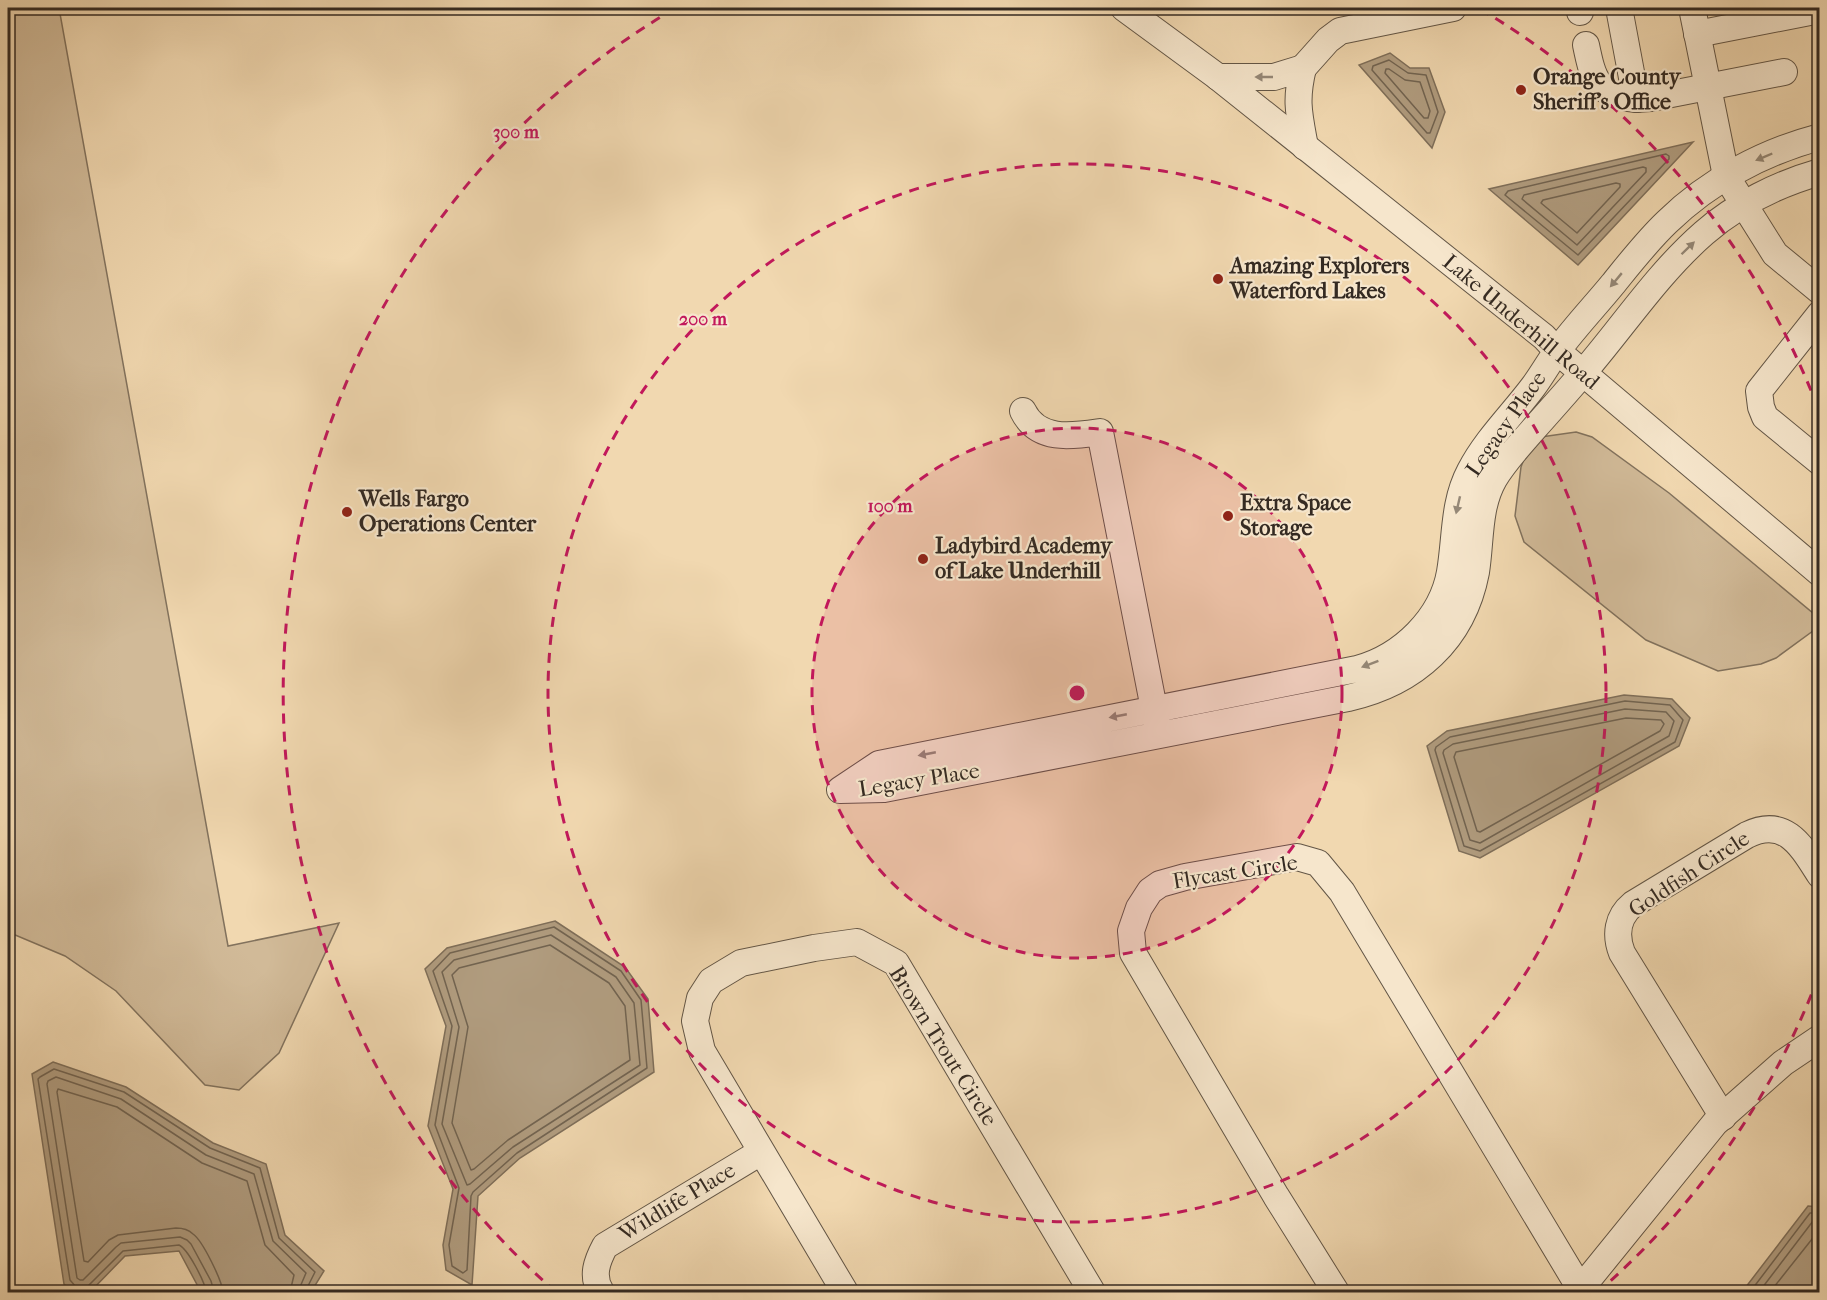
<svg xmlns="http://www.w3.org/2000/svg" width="1827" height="1300" font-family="'IM FELL French Canon',serif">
  <rect width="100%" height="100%" fill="#f1d8b0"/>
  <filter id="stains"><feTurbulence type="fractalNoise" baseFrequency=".00333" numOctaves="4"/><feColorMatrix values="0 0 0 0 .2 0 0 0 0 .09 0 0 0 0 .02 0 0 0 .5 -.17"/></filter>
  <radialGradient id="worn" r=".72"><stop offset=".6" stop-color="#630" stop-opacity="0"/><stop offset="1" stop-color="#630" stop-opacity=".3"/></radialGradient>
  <!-- green -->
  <g fill="#d1ba98" stroke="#82725d" stroke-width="1.5">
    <polygon points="8,8 59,8 228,946 339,923 279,1053 239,1090 205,1085 116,991 65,956 8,932"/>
    <polygon points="1576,432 1592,437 1669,493 1814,614 1817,628 1776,658 1761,664 1718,671 1646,640 1524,542 1515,516 1521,467 1527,451 1541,437"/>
  </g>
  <!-- water -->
  <g fill="#b19d80" stroke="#7f6f5a" stroke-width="1.5">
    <polygon points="1390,53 1410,68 1429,68 1445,112 1432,148 1359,65"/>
    <polygon points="1693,142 1578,265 1489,189"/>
    <polygon points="1624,695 1672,699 1690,718 1679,746 1480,858 1459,851 1427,746 1447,731"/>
    <polygon points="555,921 625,967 648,999 654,1072 520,1158 478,1196 472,1285 446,1270 443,1245 453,1189 428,1126 446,1026 425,969 447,948"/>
    <polygon points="53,1062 126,1087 213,1143 266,1164 285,1235 324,1271 311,1292 201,1292 179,1251 125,1256 90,1292 73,1292 64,1284 32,1074"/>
    <polygon points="1808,1206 1819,1207 1819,1292 1742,1292"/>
  </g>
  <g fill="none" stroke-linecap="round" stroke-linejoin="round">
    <!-- shore -->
    <g stroke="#726451" stroke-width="1.5">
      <polygon points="1389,60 1408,73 1426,75 1438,112 1430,133 1427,133 1372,70 1373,66"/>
      <polygon points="1386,69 1389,69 1405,80 1420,82 1430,111 1428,118 1424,118 1385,73"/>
      <polygon points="1666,154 1669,156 1669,159 1578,255 1505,195 1508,191"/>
      <polygon points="1643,167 1646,168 1646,172 1577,245 1522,199 1524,195"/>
      <polygon points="1616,183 1620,184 1620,187 1577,233 1541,203 1543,200"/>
      <polygon points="1625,701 1670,705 1683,720 1675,742 1480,851 1464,846 1435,750 1436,747 1450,737"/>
      <polygon points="1625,709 1666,712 1674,721 1669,736 1480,843 1470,840 1443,753 1444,750 1453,744"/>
      <polygon points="1626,718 1661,720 1664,724 1660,731 1480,832 1477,831 1454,757 1456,752"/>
      <polygon points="554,927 621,971 641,1000 647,1068 517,1153 473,1192 471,1196 467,1270 463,1273 452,1266 449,1245 459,1188 435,1125 452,1026 433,971 450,953"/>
      <polygon points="551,935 616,977 634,1003 640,1065 513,1147 470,1184 467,1185 442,1124 459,1027 442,972 454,960"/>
      <polygon points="550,945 609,983 625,1006 630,1060 508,1140 474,1169 471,1170 452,1123 468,1027 452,975 459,968"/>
      <polyline points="77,1292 76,1287 70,1280 38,1079 40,1077 54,1069 124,1092 210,1148 260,1168 279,1238 315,1272 307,1288 307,1292"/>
      <path d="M 86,1292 L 88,1286 L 123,1251 L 179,1245 C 188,1249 205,1282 206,1292"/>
      <polyline points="214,1292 211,1281 191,1244 187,1240 180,1237 121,1243 116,1247 83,1280 80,1280 77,1278 47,1084 48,1081 56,1077 121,1099 206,1155 254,1174 273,1241 306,1273 300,1287 299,1292"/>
      <path d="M 223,1292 C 222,1281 203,1241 193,1234 C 188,1229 182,1228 176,1228 L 118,1235 L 109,1240 L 88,1262 L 84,1261 L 57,1092 L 58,1089 L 117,1107 L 202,1163 L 247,1181 L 265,1245 L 294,1275 L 290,1292"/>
      <polyline points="1750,1292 1810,1213 1820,1213"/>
      <polyline points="1759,1292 1813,1221 1820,1220"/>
      <polyline points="1770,1292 1820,1229"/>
    </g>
    <defs>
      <g id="minor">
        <polyline points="1124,8 1218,77 1544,337 1557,351 1820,573"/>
        <polyline points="1579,8 1580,12"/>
        <polyline points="1619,8 1636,99 1651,98 1784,72"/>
        <polyline points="1692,8 1726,176 1775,254 1820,291"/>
        <polyline points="1697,34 1820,10"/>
        <path d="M 1586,45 C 1593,79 1597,96 1636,99"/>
        <polyline points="1303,68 1328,40 1340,31 1453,8"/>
        <path d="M 1218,77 L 1274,77 L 1303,68 C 1295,101 1299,114 1305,147"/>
        <path d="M 1820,137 C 1763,152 1709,181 1667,222 C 1647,241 1630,263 1613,284 C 1595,306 1575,327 1558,350 C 1549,362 1542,375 1533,387 C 1512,415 1486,440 1470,471 C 1453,503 1456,537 1450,572 C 1442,618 1402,657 1357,669 L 879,764 L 840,790 L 884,789 L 1348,698 C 1415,683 1463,640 1476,572 C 1481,540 1478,507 1494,479 C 1504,462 1518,447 1531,432 C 1548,413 1565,394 1582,374 C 1622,328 1657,274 1704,233 C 1736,205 1778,184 1820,172"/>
        <polyline points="1820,314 1759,391 1761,407 1765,417 1820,462"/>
        <path d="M 1023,411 C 1038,442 1073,436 1100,432 L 1157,724"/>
        <path d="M 1723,1117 L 1622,953 C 1615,935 1617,917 1633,904 L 1747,835 C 1786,816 1802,847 1820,875"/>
        <path d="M 601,1292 C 591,1276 597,1261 605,1246 L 761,1152"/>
        <polyline points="845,1292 702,1051 695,1021 700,998 711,981 741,963 814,948 857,942 896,963 1092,1292"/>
        <polyline points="1336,1292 1276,1196 1133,953 1131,931 1139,908 1150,891 1160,884 1185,877 1297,857 1318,863 1342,892 1581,1290"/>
        <polyline points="1578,1292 1715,1123 1783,1063 1820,1038"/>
      </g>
    </defs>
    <!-- minor casing -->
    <use href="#minor" stroke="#635646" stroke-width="28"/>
    <!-- minor -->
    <use href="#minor" stroke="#f6e6cc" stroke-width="26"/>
  </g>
  <!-- one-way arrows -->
  <defs><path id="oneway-solid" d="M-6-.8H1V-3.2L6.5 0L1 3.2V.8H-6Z" transform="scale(1.5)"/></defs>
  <g fill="#958877">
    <use href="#oneway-solid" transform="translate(1264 77) rotate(180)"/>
    <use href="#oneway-solid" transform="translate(1764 157) rotate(157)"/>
    <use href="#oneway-solid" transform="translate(1688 248) rotate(-44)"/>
    <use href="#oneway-solid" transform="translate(1616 280) rotate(130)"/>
    <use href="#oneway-solid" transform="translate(1458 505) rotate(103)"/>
    <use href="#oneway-solid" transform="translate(1370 664) rotate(159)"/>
    <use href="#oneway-solid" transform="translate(1118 716) rotate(169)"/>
    <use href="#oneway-solid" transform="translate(927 754) rotate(169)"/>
  </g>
  <!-- distance rings -->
  <circle cx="1077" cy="693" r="265" fill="#c2185b" fill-opacity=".12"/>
  <g fill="none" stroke="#c2185b" stroke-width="3" stroke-dasharray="10 8">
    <circle cx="1077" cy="693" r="265"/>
    <circle cx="1077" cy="693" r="529"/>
    <path d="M1818 978A794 794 0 0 1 1598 1292M556 1292A794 794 0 0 1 674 9M1480 9A794 794 0 0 1 1818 408"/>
  </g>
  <!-- markers -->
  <g fill="#8f2418" stroke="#f6e6cc" stroke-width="2">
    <circle cx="1521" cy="90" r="6"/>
    <circle cx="1218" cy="279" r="6"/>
    <circle cx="347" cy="512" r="6"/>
    <circle cx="1228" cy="516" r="6"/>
    <circle cx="923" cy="559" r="6"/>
  </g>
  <g text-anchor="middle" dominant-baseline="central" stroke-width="4.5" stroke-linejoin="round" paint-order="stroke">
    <!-- poi labels -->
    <g font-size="22" font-weight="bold" fill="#342a22" stroke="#f6e6cc" text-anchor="start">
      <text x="1533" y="77">Orange County<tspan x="1533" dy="25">Sheriff's Office</tspan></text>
      <text x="1230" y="266">Amazing Explorers<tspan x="1230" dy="25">Waterford Lakes</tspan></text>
      <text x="359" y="499">Wells Fargo<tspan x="359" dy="25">Operations Center</tspan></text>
      <text x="1240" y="503">Extra Space<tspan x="1240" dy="25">Storage</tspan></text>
      <text x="935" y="546">Ladybird Academy<tspan x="935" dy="25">of Lake Underhill</tspan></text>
    </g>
    <!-- street labels -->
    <g font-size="22" fill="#342a22" stroke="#f6e6cc">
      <text transform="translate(1521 322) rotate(40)">Lake Underhill Road</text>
      <text transform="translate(1506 424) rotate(-55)">Legacy Place</text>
      <text transform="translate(919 780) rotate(-9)">Legacy Place</text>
      <text transform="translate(1235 872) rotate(-9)">Flycast Circle</text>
      <text transform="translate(1689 874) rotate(-33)">Goldfish Circle</text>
      <text transform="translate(943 1046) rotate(58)">Brown Trout Circle</text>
      <text transform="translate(677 1202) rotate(-31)">Wildlife Place</text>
    </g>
  </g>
  <circle cx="1077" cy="693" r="9" fill="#c2185b" stroke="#f6e6cc" stroke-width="3"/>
  <g font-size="18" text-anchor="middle" font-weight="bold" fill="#c2185b" stroke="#f6e6cc" stroke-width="4.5" stroke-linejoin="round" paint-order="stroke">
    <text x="516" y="138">300 m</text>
    <text x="703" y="325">200 m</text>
    <text x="890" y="512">100 m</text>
  </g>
  <!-- margin -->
  <rect width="1827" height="1300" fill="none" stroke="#f1d8b0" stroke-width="30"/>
  <rect x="9" y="9" width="1809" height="1282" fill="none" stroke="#342a22" stroke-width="3"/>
  <rect x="15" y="15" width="1797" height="1270" fill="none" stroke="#342a22" stroke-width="1.5"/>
  <rect width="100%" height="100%" filter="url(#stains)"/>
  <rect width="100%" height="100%" fill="url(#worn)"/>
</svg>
